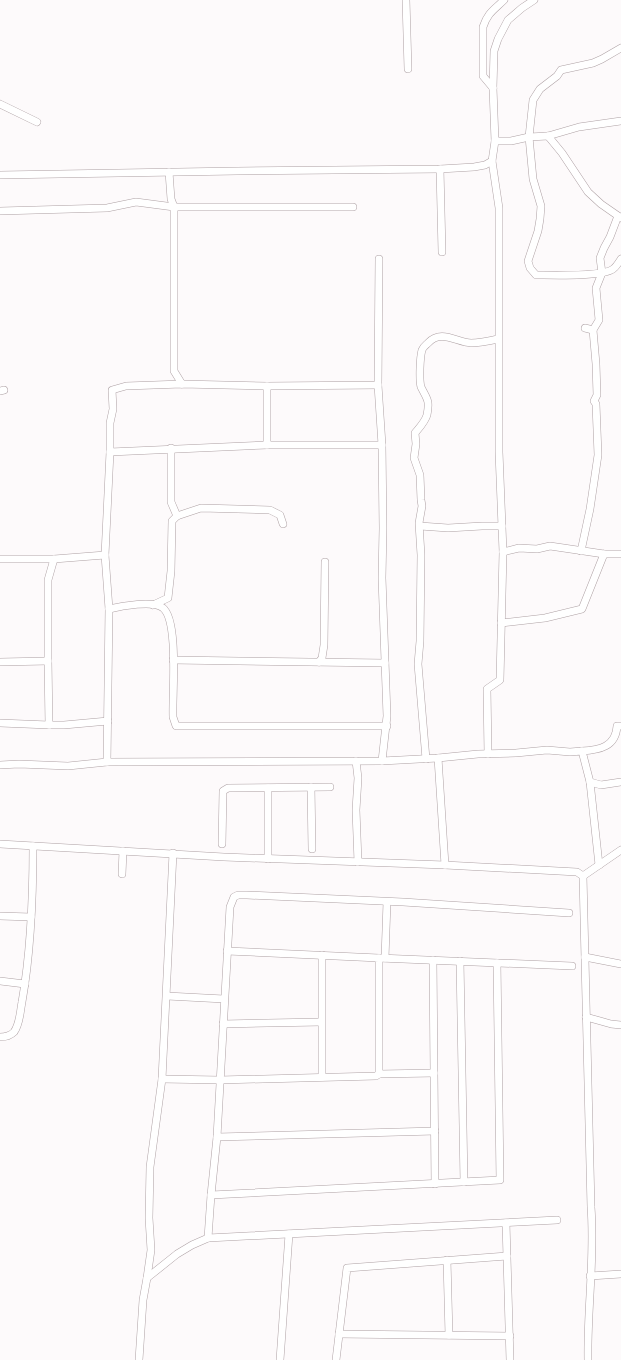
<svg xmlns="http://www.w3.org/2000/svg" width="621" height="1360" font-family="'PT Sans Narrow',sans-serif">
  <rect width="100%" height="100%" fill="#fdfafb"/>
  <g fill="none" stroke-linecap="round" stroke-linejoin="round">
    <defs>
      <g id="minor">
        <polyline points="406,0 408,69"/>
        <path d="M 621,48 L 602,59 L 593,63 L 561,70 L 557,76 L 540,89 L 533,100 L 529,137 L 533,179 L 541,206 L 540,219 L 538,231 L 528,261 L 530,268 L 536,275 C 550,275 603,277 613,269 C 616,267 619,262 621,259"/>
        <path d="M 493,88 L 483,76 L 483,27 C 488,12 494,10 504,0"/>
        <polyline points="0,104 37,122"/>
        <polyline points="548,136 562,153 588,192 601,204 621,218"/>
        <polyline points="495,141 511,141 529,137 548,136 579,127 621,121"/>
        <polyline points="440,169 442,252"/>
        <polyline points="169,172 171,199 174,207 174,371 182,384"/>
        <polyline points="0,175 237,171 440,169 474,167 485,165 492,161 495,141 493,88 494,51 498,39 508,20 522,8 534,0"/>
        <polyline points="0,211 107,208 136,202 174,207 353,207"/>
        <polyline points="585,328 593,330"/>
        <polyline points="378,385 382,445 383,528 382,578 387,716 382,761"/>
        <polyline points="0,391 4,390"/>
        <polyline points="267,445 267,386"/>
        <polyline points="171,448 171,502 177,516"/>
        <polyline points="110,452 267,445 382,445"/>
        <polyline points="420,526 448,528 482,526 502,526"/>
        <polyline points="581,551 590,509 598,455 596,404 594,401 597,395 596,364 593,330 599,320 596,288 602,273 600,258 604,248 610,237 618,216"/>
        <polyline points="503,552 519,548 537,549 550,546 604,554 621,554"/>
        <polyline points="0,559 54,559 105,555"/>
        <polyline points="54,559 48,580 48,661 49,725 64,725 108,721"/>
        <polyline points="153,605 168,598 171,571 172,521 177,516 201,508 270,510 280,515 283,524"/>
        <path d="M 109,609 C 121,606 154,600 163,608 C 179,621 172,696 173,717 L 176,726 L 387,726"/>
        <polyline points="501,623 545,618 582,609 604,554"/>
        <polyline points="173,660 385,663"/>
        <polyline points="0,662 48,661"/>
        <polyline points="319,662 322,658 324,645 325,562"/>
        <polyline points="0,723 49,725"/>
        <path d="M 582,751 C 599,750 616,747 617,726 L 621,726"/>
        <polyline points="488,754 487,689 500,680 503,552 499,452 499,208 492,161"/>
        <polyline points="438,758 445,865"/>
        <path d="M 426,759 L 418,664 L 420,641 L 421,555 L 419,523 L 422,506 L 421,500 L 420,475 L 414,458 L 416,444 L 415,433 C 419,428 425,422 427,415 C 430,400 427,399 421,387 C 419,380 420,357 422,350 C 423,347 426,345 428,343 C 441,329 456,342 471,343 C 480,343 489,341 498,339"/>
        <polyline points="356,761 358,778 356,810 358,862"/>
        <polyline points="107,762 109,609 105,555 110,452 110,423 113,409 112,390 126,386 182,384 267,386 378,385 379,259"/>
        <polyline points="0,765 19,764 68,766 107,762 382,761 438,758 478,754 516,753 547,750 570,752 582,751 590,782 599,865"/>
        <polyline points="590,782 601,785 621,782"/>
        <polyline points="311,787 312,849"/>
        <polyline points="268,788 268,859"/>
        <path d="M 0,844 L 224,857 L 445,865 L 577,872 L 583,876 L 591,1207 C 595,1258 587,1309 588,1360"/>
        <polyline points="222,844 223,791 228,788 330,787"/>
        <polyline points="122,874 123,851"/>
        <polyline points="583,876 621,850"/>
        <polyline points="0,916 31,917"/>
        <polyline points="322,955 322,1077"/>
        <polyline points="585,957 621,964"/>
        <polyline points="379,958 572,966"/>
        <polyline points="385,958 387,902"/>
        <polyline points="433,960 435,1184"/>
        <polyline points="460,961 464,1182"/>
        <polyline points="0,981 25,984"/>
        <polyline points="167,996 224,999"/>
        <polyline points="586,1017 611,1024 621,1025"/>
        <polyline points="223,1024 321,1022"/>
        <path d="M 0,1037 C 5,1037 10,1036 14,1032 C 20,1024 20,1012 22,1002 C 31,951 33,897 33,846"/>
        <polyline points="379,1074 434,1073"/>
        <polyline points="162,1079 220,1080 376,1076 379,1074 379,958 227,951"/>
        <polyline points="217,1137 435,1131"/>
        <polyline points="211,1195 500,1180 497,963"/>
        <polyline points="506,1223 510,1360"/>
        <polyline points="208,1238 211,1195 217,1137 230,907 234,897 238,895 247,895 403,902 569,913"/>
        <polyline points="447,1260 449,1335"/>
        <polyline points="590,1276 621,1274"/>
        <polyline points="147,1278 151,1250 149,1218 150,1167 162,1079 173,853"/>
        <polyline points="339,1334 510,1336"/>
        <polyline points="139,1360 143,1300 147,1278 177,1254 192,1245 208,1238 557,1220"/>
        <polyline points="280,1360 289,1234"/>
        <polyline points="336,1360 347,1268 507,1256"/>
      </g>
    </defs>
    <!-- minor casing -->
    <use href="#minor" stroke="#aea1a4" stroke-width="8"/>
    <!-- minor -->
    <use href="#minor" stroke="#fff" stroke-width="7"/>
  </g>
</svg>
